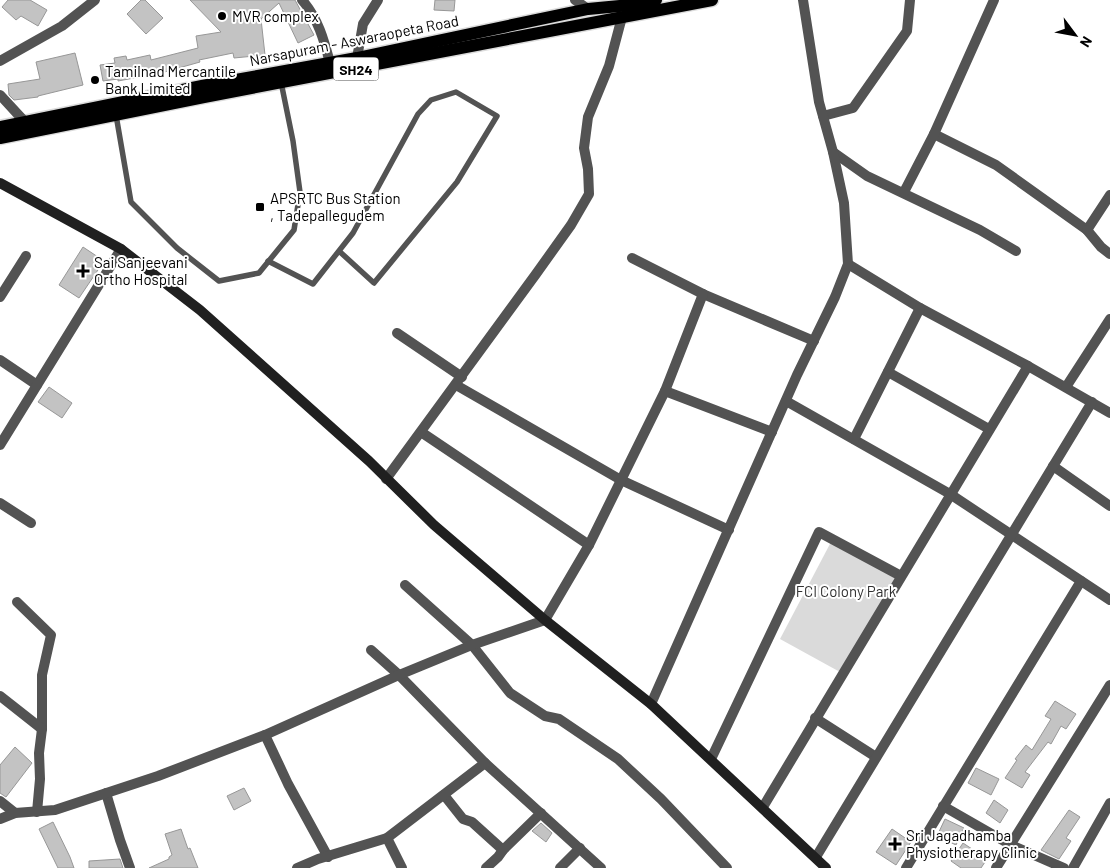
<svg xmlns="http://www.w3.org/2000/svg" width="1110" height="868" font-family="Barlow,sans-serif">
  <rect width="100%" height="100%" fill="#fff"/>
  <!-- green -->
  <polygon fill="#dadada" points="831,542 896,578 840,672 780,639"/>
  <!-- building -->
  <g fill="#c3c3c3" stroke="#979797">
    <polygon points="8,0 30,0 47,10 38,26 21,16 16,20 2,7"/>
    <polygon points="141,0 145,0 163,18 146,34 127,14"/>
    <polygon points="190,0 295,0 314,35 298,43 279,3 261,19 265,55 234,58 233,53 199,60 200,62 161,73 118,81 118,79 103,81 100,65 115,63 114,58 126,56 127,60 150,55 151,60 198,48 196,36 221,32"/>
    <polygon points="435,0 455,0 454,11 434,10"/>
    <polygon points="75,53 83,85 38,96 38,97 14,100 9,95 8,84 40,79 36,62"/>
    <polygon points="83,247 104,261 79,298 59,285"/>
    <polygon points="49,387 72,403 62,418 38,402"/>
    <polygon points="1055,701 1076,714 1066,729 1061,726 1051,744 1048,742 1025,772 1030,775 1022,788 1005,778 1017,760 1015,759 1026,745 1032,750 1051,719 1045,716"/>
    <polygon points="15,747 32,763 6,797 0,793 0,765"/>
    <polygon points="976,768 999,779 991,795 968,783"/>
    <polygon points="244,788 251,801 234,810 227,796"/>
    <polygon points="994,800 1008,810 1000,823 986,813"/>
    <polygon points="1069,810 1080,817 1066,838 1071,841 1059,859 1041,850"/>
    <polygon points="945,819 964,828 956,845 937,836"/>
    <polygon points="53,822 70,857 74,868 58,868 39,829"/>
    <polygon points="541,823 552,833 546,842 532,831"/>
    <polygon points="181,829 188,849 190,848 198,868 149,868 169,859 169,857 172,855 165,834"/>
    <polygon points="892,829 911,842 896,865 876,852"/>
    <polygon points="963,843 987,859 981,868 961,868 951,861"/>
    <polygon points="120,859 123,868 89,868 89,861"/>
  </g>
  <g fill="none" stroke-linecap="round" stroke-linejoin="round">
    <defs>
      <g id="primary">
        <polyline points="0,127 202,86 357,58 588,9 630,5 656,0"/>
        <polyline points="0,138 204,97 712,0"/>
      </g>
    </defs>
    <!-- primary casing -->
    <use href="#primary" stroke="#dbdbdb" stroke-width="15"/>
    <!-- lane -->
    <g stroke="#535353" stroke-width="5.5">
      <polyline points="116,115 131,202 177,248 219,281 259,273 294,230 300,192 293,141 281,82"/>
      <polyline points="268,261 313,284 353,233 418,114 431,100 456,92 497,116 457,182 374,283 339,251"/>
    </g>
    <!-- street -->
    <g stroke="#535353" stroke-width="10">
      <path d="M 302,0 C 318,18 324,40 330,63"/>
      <polyline points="575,0 588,9"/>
      <polyline points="357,58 363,24 378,0"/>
      <polyline points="0,61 62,26 95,0"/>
      <polyline points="0,95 25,122"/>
      <polyline points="823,116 853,108 907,31 910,0"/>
      <polyline points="934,134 996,165 1087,230 1110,195"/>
      <polyline points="833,152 867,176 980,230 1016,251"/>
      <polyline points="904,192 934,134 994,0"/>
      <polyline points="1087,230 1101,247 1110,254"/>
      <polyline points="632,258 703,294 814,341"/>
      <polyline points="848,264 920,308 1028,366 1110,413"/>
      <polyline points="0,297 26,256"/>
      <polyline points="397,333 462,377"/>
      <polyline points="0,360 37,385"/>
      <polyline points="888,372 989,429"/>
      <polyline points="456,385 621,480 729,530"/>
      <polyline points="1066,387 1110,319"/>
      <polyline points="665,391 772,432"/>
      <polyline points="786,401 950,494 1110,600"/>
      <polyline points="421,432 589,545"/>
      <polyline points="854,439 920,308"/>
      <polyline points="0,445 121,249"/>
      <polyline points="1053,466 1110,506"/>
      <polyline points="386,479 536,274 571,225 589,194 588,169 584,148 588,117 609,66 622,17"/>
      <polyline points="0,503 31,523"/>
      <polyline points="405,585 472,645 510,693 545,716 559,719 618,759 661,799 727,868"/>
      <polyline points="17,602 51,635 42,675 42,729 39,753 40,779 37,812"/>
      <polyline points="371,650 399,675 485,763 601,868"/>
      <polyline points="0,696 42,729"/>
      <polyline points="651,704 797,375 835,297 848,264 844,203 833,152 819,102 803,0"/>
      <polyline points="815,718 876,757"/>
      <polyline points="265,735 288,784 328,857"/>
      <polyline points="711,759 819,532 901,576"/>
      <polyline points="106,793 120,840 130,868"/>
      <polyline points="444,795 463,819 472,822 503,850"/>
      <polyline points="0,801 15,813"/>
      <polyline points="943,806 1011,845 1064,868"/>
      <polyline points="763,807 1028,366"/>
      <polyline points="0,819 15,813 55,810 158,776 265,735 399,675 472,645 545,620 589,545 665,391 703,294"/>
      <polyline points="387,838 402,868"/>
      <polyline points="816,857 1092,402"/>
      <polyline points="297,868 318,859 387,838 485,763"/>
      <polyline points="486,868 498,857 503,850 541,813"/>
      <polyline points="560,868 580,848"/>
      <polyline points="906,868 1081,581"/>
      <polyline points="996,868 1110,685"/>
      <polyline points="1073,868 1110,803"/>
    </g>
    <!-- secondary -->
    <polyline stroke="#202020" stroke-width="10" points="0,183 121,249 200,310 369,461 434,525 545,620 651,704 826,868"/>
    <!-- primary -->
    <use href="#primary" stroke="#000" stroke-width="12"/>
  </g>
  <!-- markers -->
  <g fill="#000" stroke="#fff" stroke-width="2">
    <circle cx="222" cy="16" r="5"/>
    <circle cx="95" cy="80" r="5"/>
    <rect x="255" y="202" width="10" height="10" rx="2.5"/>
    <path d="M80.5 263.5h5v5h5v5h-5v5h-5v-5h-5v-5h5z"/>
    <path d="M892.5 836.5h5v5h5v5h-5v5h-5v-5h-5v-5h5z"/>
  </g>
  <g text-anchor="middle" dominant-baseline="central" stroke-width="4" stroke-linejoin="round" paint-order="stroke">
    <!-- shield labels -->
    <rect fill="#fff" stroke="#4c4c4c" stroke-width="1" x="333.5" y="57.5" width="45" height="23" rx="4"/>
    <g font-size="14" font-weight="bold" fill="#000">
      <text x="356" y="69">SH24</text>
    </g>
    <!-- poi labels -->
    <g font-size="15" fill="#000" stroke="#fff" text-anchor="start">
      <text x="232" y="16">MVR complex</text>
      <text x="105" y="71">Tamilnad Mercantile<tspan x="105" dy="17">Bank Limited</tspan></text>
      <text x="270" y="198">APSRTC Bus Station<tspan x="270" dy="17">, Tadepallegudem</tspan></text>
      <text x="94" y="262">Sai Sanjeevani<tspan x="94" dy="17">Ortho Hospital</tspan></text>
      <text x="906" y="835">Sri Jagadhamba<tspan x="906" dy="17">Physiotherapy Clinic</tspan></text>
    </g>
    <!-- street labels -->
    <g font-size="15" fill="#000" stroke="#fff">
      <text transform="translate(354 40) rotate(-11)">Narsapuram - Aswaraopeta Road</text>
    </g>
    <!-- park labels -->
    <g font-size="15" fill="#313131" stroke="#fff">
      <text x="846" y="591">FCI Colony Park</text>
    </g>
  </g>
  <!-- north arrow -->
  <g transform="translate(1075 35) rotate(122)" stroke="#ffffff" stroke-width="4" paint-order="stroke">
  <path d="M0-4L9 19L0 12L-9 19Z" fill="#000000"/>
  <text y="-8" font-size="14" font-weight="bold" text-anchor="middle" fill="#000000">N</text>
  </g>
</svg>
